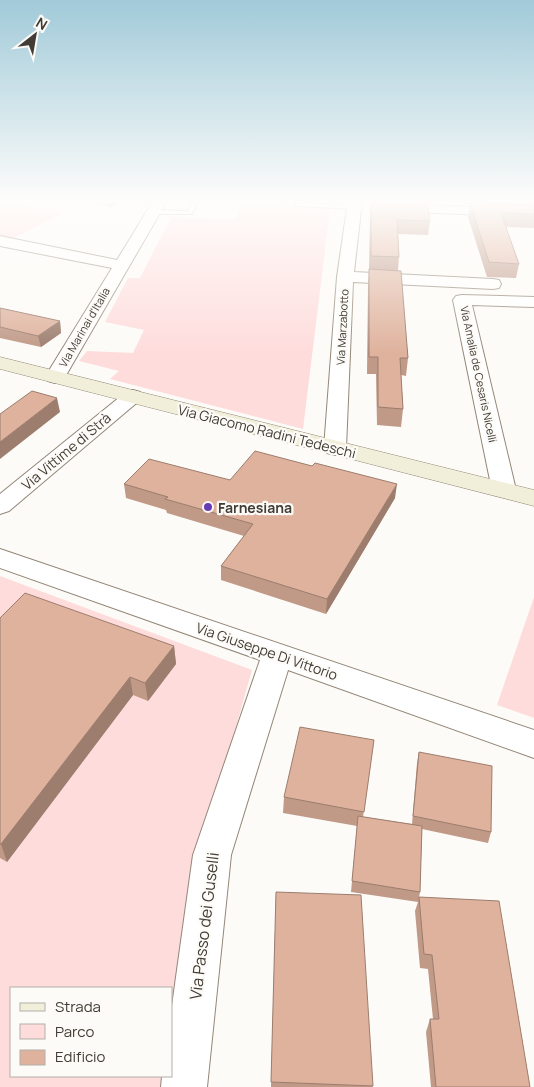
<svg xmlns="http://www.w3.org/2000/svg" width="534" height="1087" font-family="Manrope,sans-serif">
  <rect width="100%" height="100%" fill="#fdfbf7"/>
  <!-- green -->
  <g fill="#fedcdc">
    <polygon points="0,201 63,213 0,245"/>
    <polygon points="242,201 283,201 282,207 330,209 303,429 110,379 119,371 79,361 87,351 133,353 144,330 105,322 128,278 140,278 171,217 236,219"/>
    <polygon points="0,576 252,670 201,850 171,1074 171,988 11,988 11,1076 171,1076 170,1087 0,1087"/>
    <polygon points="534,597 534,718 497,705"/>
  </g>
  <g fill="none" stroke-linecap="round" stroke-linejoin="round">
    <defs>
      <g id="service">
        <polygon points="193,201 199,201 192,214 154,214 151,212 154,210 188,211"/>
        <polygon points="298,203 354,205 357,207 354,209 296,206 296,204"/>
      </g>
      <g id="minor">
        <polygon points="153,201 167,201 65,377 62,381 55,383 48,381 45,377 112,268 0,246 0,236 117,260"/>
        <polygon points="348,201 362,201 354,272 493,279 499,280 501,284 499,288 493,289 353,282 346,448 343,453 335,455 327,453 324,448 337,277"/>
        <polygon points="392,204 534,209 534,217 387,211 385,208 387,205"/>
        <polygon points="462,295 534,297 534,307 472,305 516,490 513,495 504,497 495,495 492,490 453,300 456,296"/>
        <polygon points="133,390 140,392 143,396 140,400 9,511 0,514 0,494 126,392"/>
        <polygon points="0,549 534,730 534,758 288,670 231,855 207,1087 161,1087 162,1076 171,1076 171,1013 193,855 260,660 0,568"/>
      </g>
      <polygon id="secondary" points="0,357 534,490 534,506 0,369"/>
    </defs>
    <!-- service casing -->
    <use href="#service" stroke="#938777" stroke-width="2"/>
    <!-- minor casing -->
    <use href="#minor" stroke="#938777" stroke-width="2"/>
    <!-- secondary casing -->
    <use href="#secondary" stroke="#938777" stroke-width="1"/>
    <!-- service -->
    <use href="#service" fill="#fff" fill-rule="evenodd"/>
    <!-- minor -->
    <use href="#minor" fill="#fff" fill-rule="evenodd"/>
    <!-- secondary -->
    <use href="#secondary" fill="#f1eed9" fill-rule="evenodd"/>
  </g>
  <!-- wall -->
  <g fill="#c09987">
    <polygon points="76,201 121,201 111,207"/>
    <polygon points="371,201 430,221 428,235 398,234 399,257 398,270 408,358 406,376 401,375 403,409 401,427 377,425 376,374 367,374 368,285 369,269 370,213"/>
    <polygon points="463,201 534,201 534,228 506,227 519,264 516,278 487,277 468,217 470,204 464,204"/>
    <polygon points="0,308 60,321 61,333 41,347 0,338"/>
    <polygon points="230,480 395,498 326,614 221,580 221,566 244,536 167,513 166,510 126,498 124,484"/>
    <polygon points="0,618 174,646 176,664 148,701 133,695 7,862 0,858"/>
    <polygon points="374,740 363,817 412,824 417,763 419,752 491,832 488,843 422,829 420,892 419,897 530,1087 431,1087 426,1032 430,1019 433,1019 428,969 420,968 415,911 418,902 351,892 357,826 283,813 284,797"/>
    <polygon points="276,892 373,1086 372,1087 271,1087"/>
  </g>
  <!-- shaded-wall -->
  <g fill="#9c7d6e">
    <polygon points="110,201 121,201 111,207"/>
    <polygon points="60,321 61,333 41,347 38,336"/>
    <polygon points="57,398 60,412 0,459 0,442"/>
    <polygon points="397,484 395,498 326,614 327,599"/>
    <polygon points="174,646 176,664 148,701 145,683"/>
    <polygon points="130,677 133,695 7,862 1,844"/>
  </g>
  <!-- building -->
  <g fill="#dfb29d" stroke="#9c7d6e">
    <polygon points="371,201 427,202 430,221 397,220 399,257 371,256"/>
    <polygon points="470,203 534,206 534,214 501,213 519,264 489,262"/>
    <polygon points="369,269 401,271 408,358 400,358 403,409 378,407 378,357 369,357"/>
    <polygon points="0,308 60,321 38,336 0,327"/>
    <polygon points="32,391 57,398 0,442 0,414"/>
    <polygon points="255,451 312,466 315,463 397,484 327,599 221,566 253,524 165,499 168,497 124,484 149,459 230,480"/>
    <polygon points="25,593 174,646 145,683 130,677 1,844 0,844 0,618"/>
    <polygon points="300,727 374,740 364,812 284,797"/>
    <polygon points="419,752 492,766 491,832 413,816"/>
    <polygon points="358,816 422,826 420,892 352,881"/>
    <polygon points="276,892 361,895 373,1086 271,1082"/>
    <polygon points="419,897 499,901 530,1087 436,1087 430,1019 439,1019 432,955 424,954"/>
  </g>
  <!-- sky -->
  <linearGradient id="sky" x2="0" y2="1"><stop stop-color="#a1cad9"/><stop offset="0.57" stop-color="#fefdfb"/><stop offset="1" stop-color="#fefdfb" stop-opacity="0"/></linearGradient>
  <rect width="534" height="353" fill="url(#sky)"/>
  <!-- markers -->
  <circle fill="#683cb4" stroke="#fdfbf7" stroke-width="2" cx="208" cy="507" r="5"/>
  <g text-anchor="middle" dominant-baseline="central" stroke-width="4.5" stroke-linejoin="round" paint-order="stroke">
    <!-- far-street labels -->
    <g font-size="11" fill="#413c35" stroke="#fdfbf7">
      <text transform="translate(84 327) rotate(-60)">Via Marinai d'Italia</text>
      <text transform="translate(342 327) rotate(-87)">Via Marzabotto</text>
      <text transform="translate(479 374) rotate(78)">Via Amalia de Cesaris Nicelli</text>
    </g>
    <!-- street labels -->
    <g font-size="14" fill="#413c35" stroke="#fdfbf7">
      <text transform="translate(267 431) rotate(14)">Via Giacomo Radini Tedeschi</text>
      <text transform="translate(66 451) rotate(-40)">Via Vittime di Strà</text>
      <text transform="translate(267 651) rotate(19)">Via Giuseppe Di Vittorio</text>
    </g>
    <!-- poi labels -->
    <g font-size="14" font-weight="bold" fill="#413c35" stroke="#fdfbf7" text-anchor="start">
      <text x="218" y="507">Farnesiana</text>
    </g>
    <!-- near-street labels -->
    <g font-size="16" fill="#413c35" stroke="#fdfbf7">
      <text transform="translate(204 926) rotate(-83)">Via Passo dei Guselli</text>
    </g>
  </g>
  <!-- legend -->
  <rect x="10" y="987" width="162" height="90" fill="#fdfbf7" stroke="#b2afa9"/>
  <rect x="20" y="1003" width="25" height="8" fill="#f1eed9" stroke="#b2afa9"/>
  <text x="55" y="1012" font-size="15" fill="#413c35">Strada</text>
  <rect x="20" y="1024" width="25" height="15" fill="#fedcdc" stroke="#b2afa9"/>
  <text x="55" y="1037" font-size="15" fill="#413c35">Parco</text>
  <rect x="20" y="1050" width="25" height="15" fill="#dfb29d" stroke="#b2afa9"/>
  <text x="55" y="1062" font-size="15" fill="#413c35">Edificio</text>
  <!-- north arrow -->
  <g transform="translate(35 35) rotate(31)" stroke="#fdfbf7" stroke-width="4" paint-order="stroke">
  <path d="M0-4L9 19L0 12L-9 19Z" fill="#413c35"/>
  <text y="-8" font-size="14" font-weight="bold" text-anchor="middle" fill="#413c35">N</text>
  </g>
</svg>
